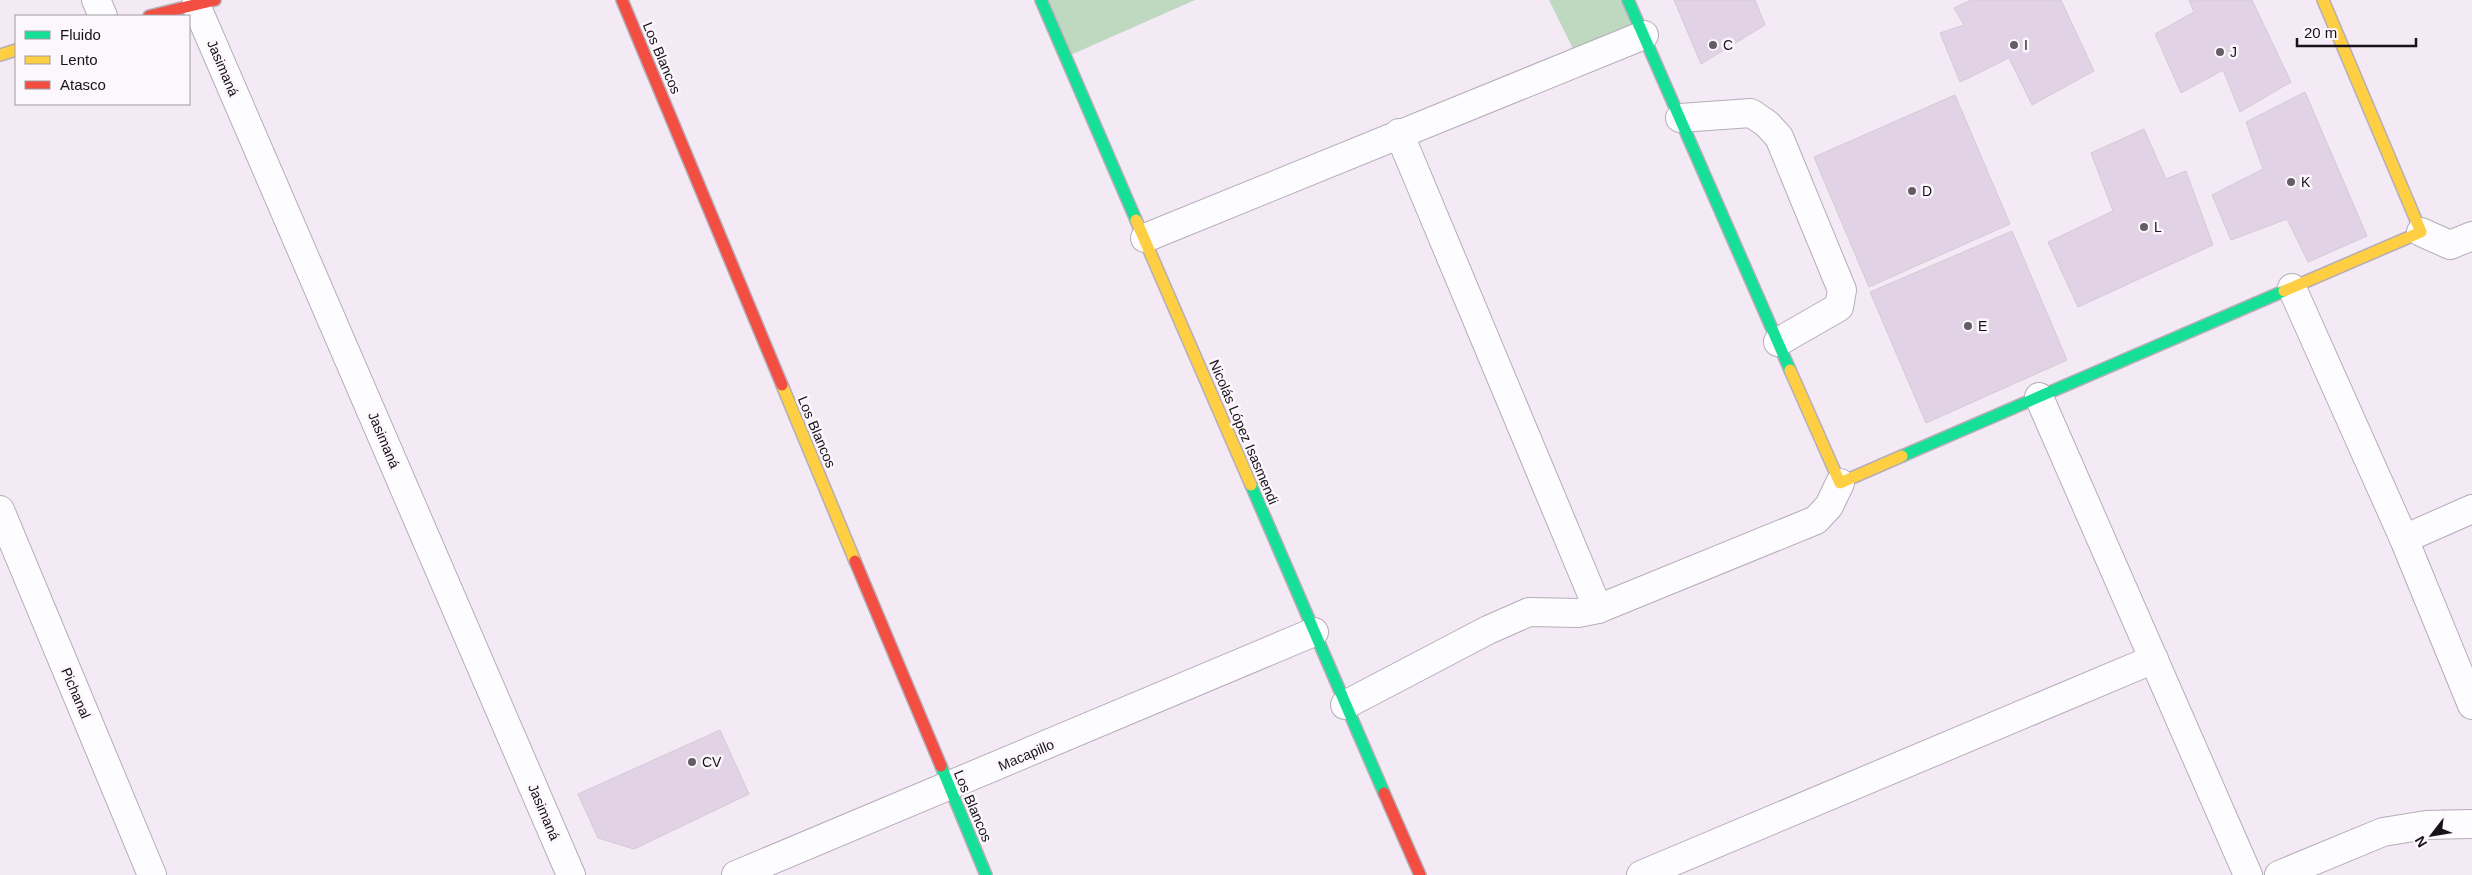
<svg xmlns="http://www.w3.org/2000/svg" width="2472" height="875" font-family="Arial,sans-serif">
  <rect width="100%" height="100%" fill="#f4eaf6"/>
  <!-- green -->
  <g fill="#bfd9c0">
    <polygon points="1041,0 1195,0 1066,57"/>
    <polygon points="1549,0 1627,0 1644,35 1579,61"/>
  </g>
  <!-- building -->
  <g fill="#e2d2e6" stroke="#d2cbd4">
    <polygon points="1674,0 1755,0 1765,25 1701,64"/>
    <polygon points="1971,0 2061,0 2094,71 2032,105 2009,58 1960,82 1940,33 1964,25 1954,8"/>
    <polygon points="2189,0 2252,0 2291,82 2240,112 2223,70 2181,93 2155,34 2194,12"/>
    <polygon points="2305,92 2367,236 2308,262 2287,219 2231,240 2212,195 2263,169 2246,122"/>
    <polygon points="1955,95 2010,224 1869,287 1814,157"/>
    <polygon points="2144,129 2166,179 2186,171 2213,245 2078,307 2048,242 2113,211 2091,153"/>
    <polygon points="2012,231 2067,360 1926,423 1870,292"/>
    <polygon points="720,730 749,794 634,849 598,838 578,794"/>
  </g>
  <g fill="none" stroke-linecap="round" stroke-linejoin="round">
    <defs>
      <g id="street">
        <polyline points="96,0 103,16"/>
        <polyline points="196,5 571,875"/>
        <polyline points="1680,118 1751,113 1767,124 1779,137 1842,290 1839,307 1778,342"/>
        <polyline points="1399,133 1598,609"/>
        <polyline points="2421,232 2450,245 2472,236"/>
        <polyline points="1145,238 1644,35"/>
        <polyline points="2292,288 2404,539 2472,705"/>
        <polyline points="2039,397 2248,875"/>
        <polyline points="0,510 152,875"/>
        <polyline points="2404,539 2472,509"/>
        <polyline points="1345,705 1488,630 1529,612 1578,613 1598,609 1816,520 1829,506 1840,483"/>
        <polyline points="736,875 1314,632"/>
        <polyline points="1641,875 2154,659"/>
        <polyline points="2279,875 2383,832 2426,825 2472,824"/>
      </g>
      <g id="fast">
        <polyline points="1041,0 1136,220"/>
        <polyline points="1628,0 1790,370"/>
        <polyline points="1902,456 2284,291"/>
        <polyline points="1251,485 1384,793"/>
        <polyline points="941,766 986,875"/>
      </g>
      <g id="slow">
        <polyline points="0,55 16,50"/>
        <polyline points="1136,220 1251,485"/>
        <polyline points="2284,291 2421,232 2323,0"/>
        <polyline points="1790,370 1840,483 1902,456"/>
        <polyline points="782,385 855,561"/>
      </g>
      <g id="jam">
        <polyline points="622,0 782,385"/>
        <polyline points="149,16 215,0"/>
        <polyline points="855,561 941,766"/>
        <polyline points="1384,793 1420,875"/>
      </g>
    </defs>
    <!-- street casing -->
    <use href="#street" stroke="#b5adb7" stroke-width="30"/>
    <!-- fast casing -->
    <use href="#fast" stroke="#b5adb7" stroke-width="14"/>
    <!-- slow casing -->
    <use href="#slow" stroke="#b5adb7" stroke-width="14"/>
    <!-- jam casing -->
    <use href="#jam" stroke="#b5adb7" stroke-width="14"/>
    <!-- street -->
    <use href="#street" stroke="#fdfcfe" stroke-width="28"/>
    <!-- fast -->
    <use href="#fast" stroke="#16e098" stroke-width="11"/>
    <!-- slow -->
    <use href="#slow" stroke="#ffcf43" stroke-width="11"/>
    <!-- jam -->
    <use href="#jam" stroke="#f24e42" stroke-width="11"/>
  </g>
  <!-- markers -->
  <g fill="#655d66" stroke="#fbf7fc" stroke-width="2">
    <circle cx="1713" cy="45" r="5"/>
    <circle cx="2014" cy="45" r="5"/>
    <circle cx="2220" cy="52" r="5"/>
    <circle cx="2291" cy="182" r="5"/>
    <circle cx="1912" cy="191" r="5"/>
    <circle cx="2144" cy="227" r="5"/>
    <circle cx="1968" cy="326" r="5"/>
    <circle cx="692" cy="762" r="5"/>
  </g>
  <g text-anchor="middle" dominant-baseline="central" stroke-width="5" stroke-linejoin="round" paint-order="stroke">
    <!-- poi labels -->
    <g font-size="14" fill="#181119" stroke="#fbf7fc" text-anchor="start">
      <text x="1723" y="45">C</text>
      <text x="2024" y="45">I</text>
      <text x="2230" y="52">J</text>
      <text x="2301" y="182">K</text>
      <text x="1922" y="191">D</text>
      <text x="2154" y="227">L</text>
      <text x="1978" y="326">E</text>
      <text x="702" y="762">CV</text>
    </g>
    <!-- street labels -->
    <g font-size="14" fill="#181119" stroke="#fbf7fc">
      <text transform="translate(662 58) rotate(67)">Los Blancos</text>
      <text transform="translate(223 68) rotate(67)">Jasimaná</text>
      <text transform="translate(817 432) rotate(67)">Los Blancos</text>
      <text transform="translate(1244 432) rotate(67)">Nicolás López Isasmendi</text>
      <text transform="translate(384 440) rotate(67)">Jasimaná</text>
      <text transform="translate(76 693) rotate(67)">Pichanal</text>
      <text transform="translate(1026 755) rotate(-23)">Macapillo</text>
      <text transform="translate(973 806) rotate(67)">Los Blancos</text>
      <text transform="translate(544 812) rotate(67)">Jasimaná</text>
    </g>
  </g>
  <!-- legend -->
  <rect x="15" y="15" width="175" height="90" fill="#fbf7fc" stroke="#a09ba1"/>
  <rect x="25" y="31" width="25" height="8" fill="#16e098" stroke="#a09ba1"/>
  <text x="60" y="40" font-size="15" fill="#181119">Fluido</text>
  <rect x="25" y="56" width="25" height="8" fill="#ffcf43" stroke="#a09ba1"/>
  <text x="60" y="65" font-size="15" fill="#181119">Lento</text>
  <rect x="25" y="81" width="25" height="8" fill="#f24e42" stroke="#a09ba1"/>
  <text x="60" y="90" font-size="15" fill="#181119">Atasco</text>
  <!-- north arrow -->
  <g transform="translate(2432 835) rotate(239)" stroke="#fbf7fc" stroke-width="4" paint-order="stroke">
  <path d="M0-4L9 19L0 12L-9 19Z" fill="#181119"/>
  <text y="-8" font-size="14" font-weight="bold" text-anchor="middle" fill="#181119">N</text>
  </g>
  <!-- scale -->
  <path d="M2297 38v8h119v-8" fill="none" stroke="#181119" stroke-width="2.5"/>
  <text x="2304" y="38" font-size="15" fill="#181119" stroke="#fbf7fc" stroke-width="4" paint-order="stroke">20 m</text>
</svg>
